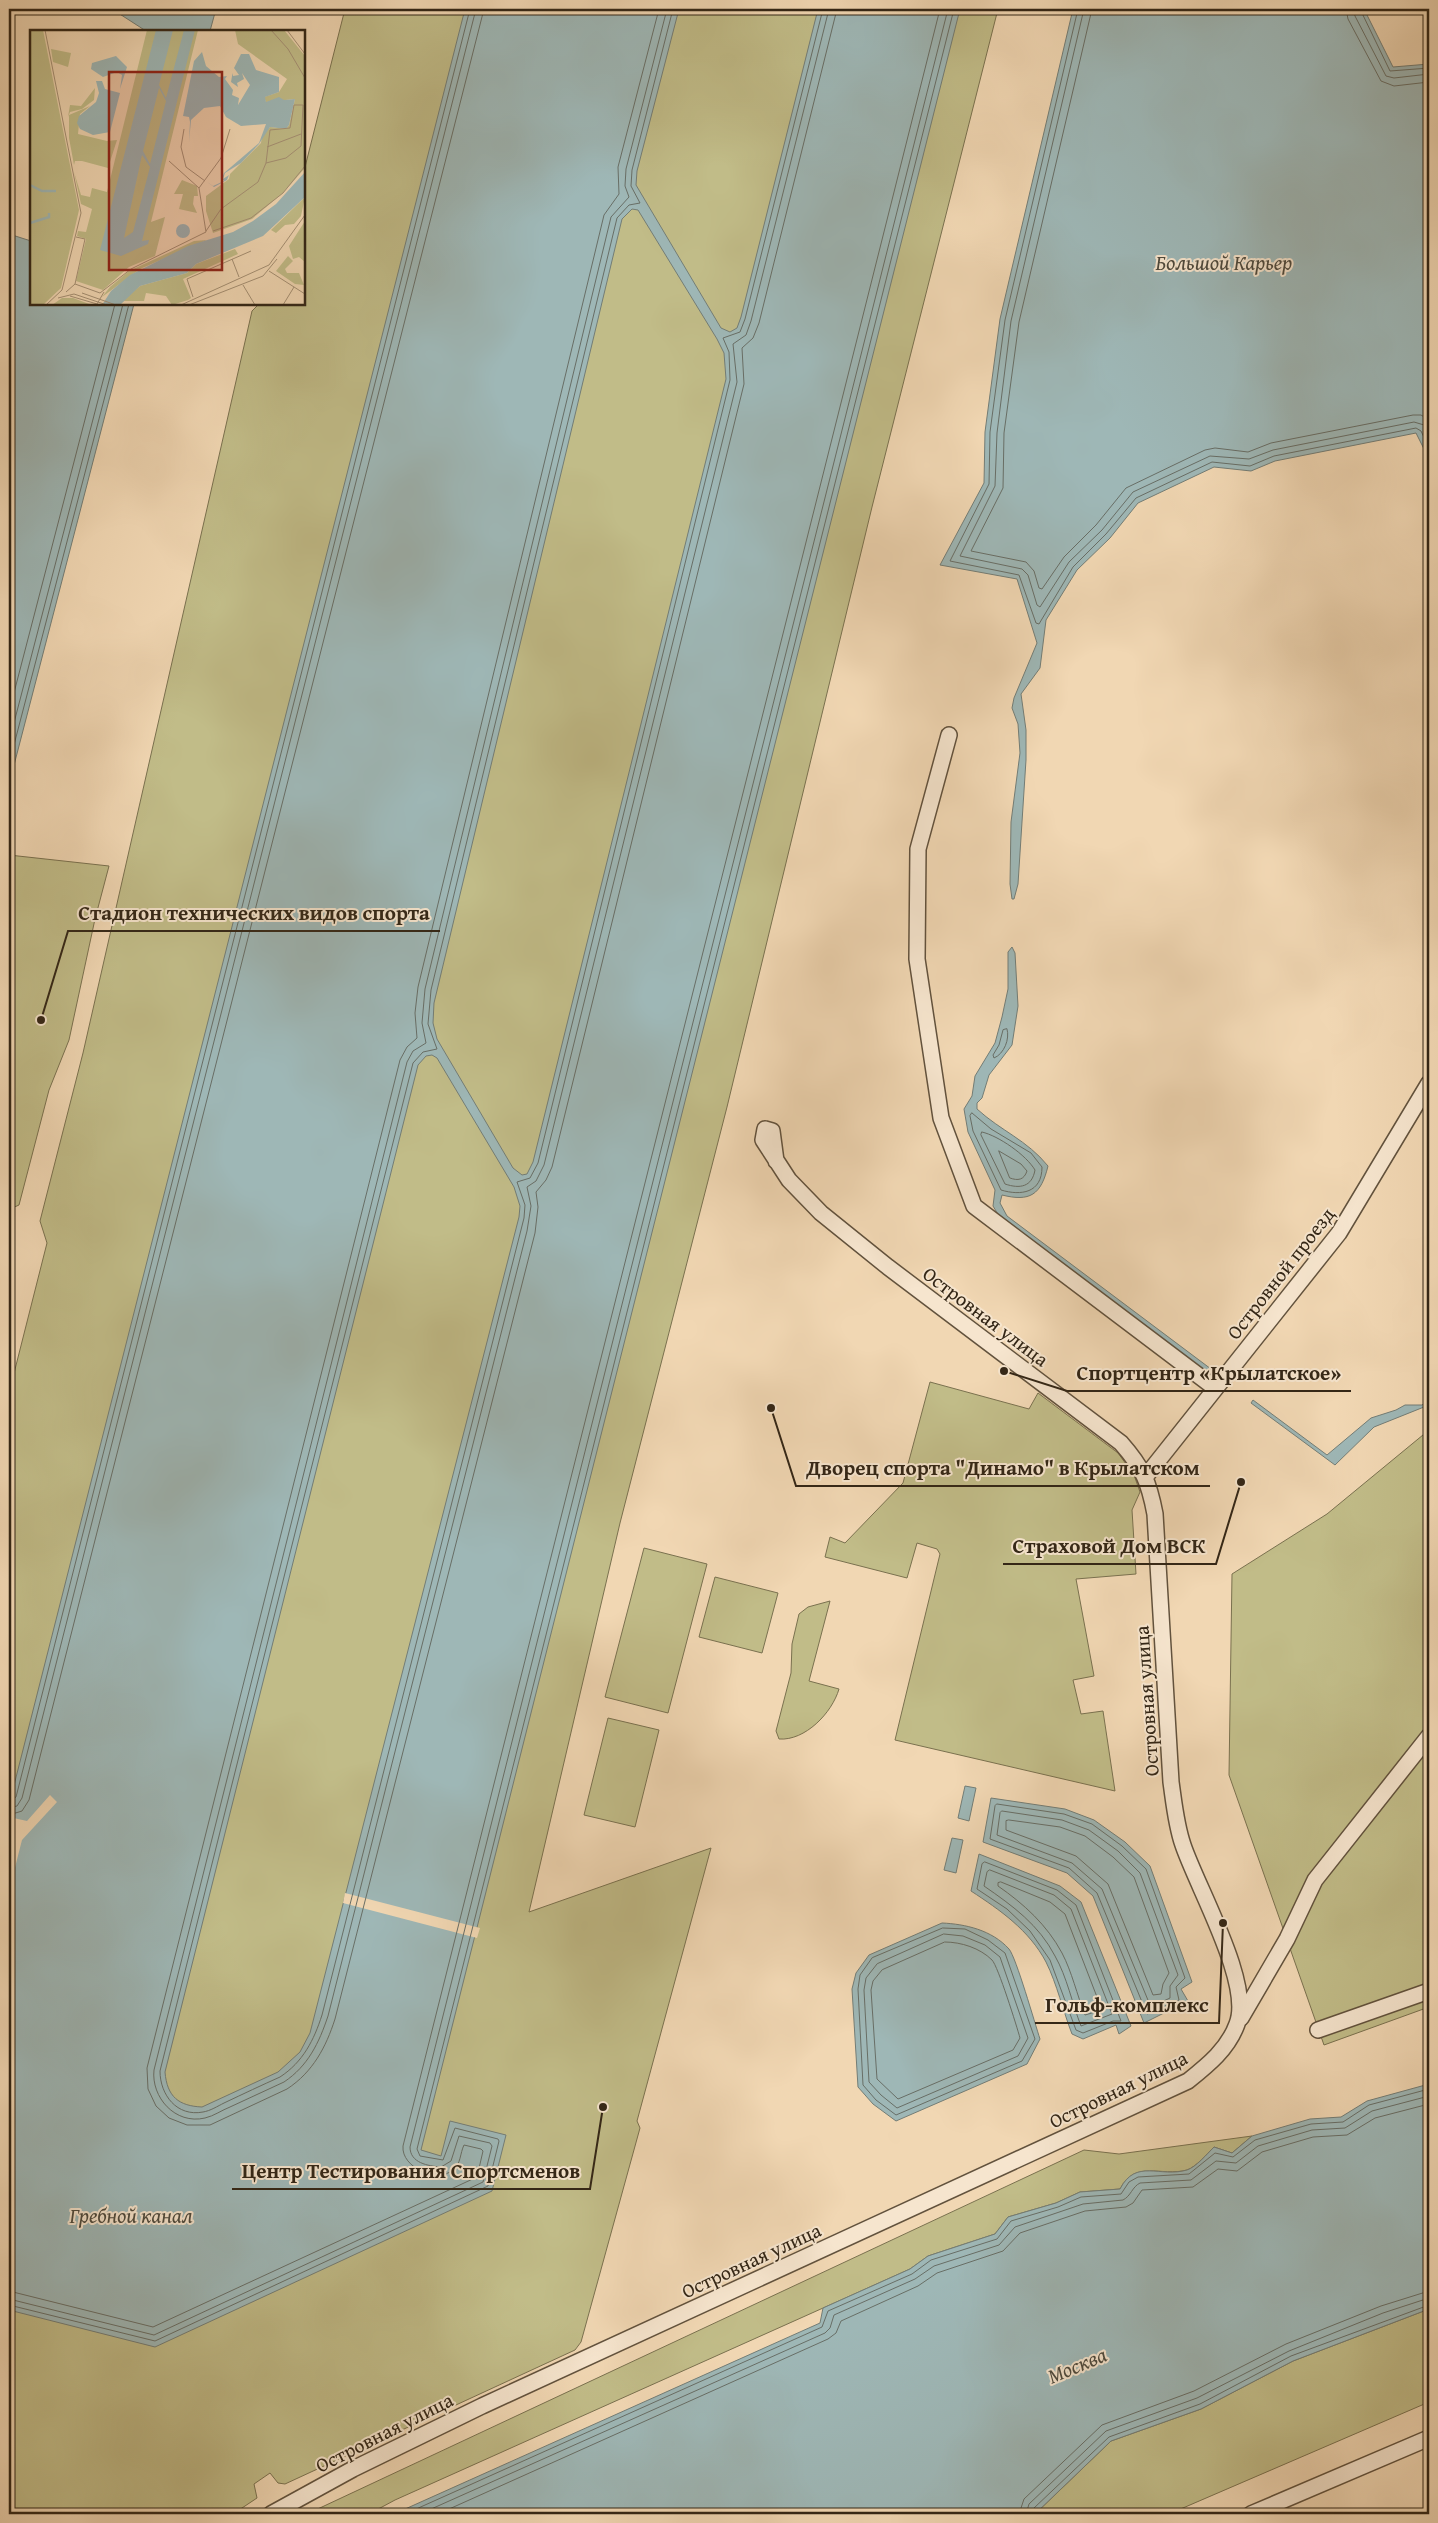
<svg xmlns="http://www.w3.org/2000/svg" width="1438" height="2523" font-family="'Gentium Book Plus',serif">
  <rect width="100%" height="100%" fill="#f1d7b3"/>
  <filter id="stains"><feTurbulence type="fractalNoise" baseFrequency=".004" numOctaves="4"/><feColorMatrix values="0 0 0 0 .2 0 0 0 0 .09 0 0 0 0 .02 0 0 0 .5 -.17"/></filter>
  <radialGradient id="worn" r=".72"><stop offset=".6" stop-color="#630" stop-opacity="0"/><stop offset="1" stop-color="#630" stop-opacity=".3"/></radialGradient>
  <!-- green -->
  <g fill="#c1bc88" stroke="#7a714f">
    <polygon points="345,9 998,9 872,507 727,1107 620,1523 529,1912 711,1848 637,2121 640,2128 581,2342 575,2350 285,2484 278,2483 270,2473 254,2484 257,2498 233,2514 9,2514 9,1393 47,1243 40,1221 83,1053 252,311 259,304 304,304 304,171"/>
    <polygon points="9,855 109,866 95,919 69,1040 49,1090 19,1205 10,1209"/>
    <polygon points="930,1382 1029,1409 1038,1393 1118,1453 1134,1475 1140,1492 1132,1510 1136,1574 1076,1579 1094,1676 1073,1680 1081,1714 1103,1711 1115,1791 895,1740 940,1554 937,1549 917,1543 907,1578 825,1557 830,1537 845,1543 903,1483"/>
    <polygon points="1429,1430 1429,2007 1324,2045 1229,1775 1232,1574 1327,1514"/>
    <polygon points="644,1548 707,1564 668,1713 605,1697"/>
    <polygon points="715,1577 778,1593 762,1653 699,1637"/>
    <path d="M 830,1601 L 809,1681 L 839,1689 C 832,1713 805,1741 779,1739 L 776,1731 L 791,1673 L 792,1644 L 799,1614 L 808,1607 Z"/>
    <polygon points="608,1718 659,1730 635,1827 584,1815"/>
    <path d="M 1252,2136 L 1232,2153 L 1214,2147 C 1207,2154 1196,2167 1187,2170 C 1161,2177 1135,2159 1120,2189 L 1080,2192 L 1056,2203 L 1008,2217 L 995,2234 L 928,2256 L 910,2269 L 395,2500 L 369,2514 L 307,2514 L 1084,2150 L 1119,2154 Z"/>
    <polygon points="1429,2309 1429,2402 1169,2514 1035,2514 1111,2441 1201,2409 1293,2361"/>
  </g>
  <!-- water -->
  <g fill="#9eb7b6" stroke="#737d76" fill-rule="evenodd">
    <polygon points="112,9 216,9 210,31 146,31"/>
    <path d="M 465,9 L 679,9 L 637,171 L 636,185 L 721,328 L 730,332 L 737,328 L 741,317 L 818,9 L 960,9 L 421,2150 L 441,2156 L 450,2121 L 506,2135 L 492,2191 L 155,2347 L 9,2310 L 9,1805 ZM 632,209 L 638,210 L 717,339 L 724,353 L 726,379 L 533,1162 L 527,1174 L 522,1175 L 513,1168 L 437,1039 L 433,1023 L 434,1003 L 622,219 ZM 432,1055 L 437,1058 L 514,1187 L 520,1206 L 519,1217 L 310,2033 L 300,2052 L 278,2072 L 202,2107 C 179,2106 167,2097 165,2072 L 418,1065 L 426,1056 Z"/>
    <polygon points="1073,9 1364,9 1393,67 1429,64 1429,459 1416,433 1275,461 1251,471 1214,467 1138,503 1110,538 1077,570 1046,620 1040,668 1021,694 1026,730 1026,760 1018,884 1014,899 1012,899 1010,884 1011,822 1020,753 1018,724 1012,708 1014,698 1037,643 1017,579 940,565 984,483 985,432 1000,319"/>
    <polygon points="9,234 31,241 31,304 134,304 13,769 9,768"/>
    <path d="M 1012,947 L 1015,953 L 1018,1006 L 1012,1045 L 989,1075 L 982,1098 L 977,1103 L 977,1109 C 1001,1131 1027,1140 1048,1166 C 1041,1195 1030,1202 1002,1195 L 1000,1203 L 1007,1216 L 1211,1369 L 1207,1375 L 1002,1221 L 993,1206 L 995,1190 L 968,1132 L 964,1109 L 972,1096 L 975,1076 L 995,1043 L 1002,1017 L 1008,989 L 1008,952 Z"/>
    <polygon points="1253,1400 1327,1455 1371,1418 1396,1410 1405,1405 1422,1405 1429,1400 1429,1405 1374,1427 1335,1465 1251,1403"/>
    <polygon points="965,1786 976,1788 969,1821 958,1818"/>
    <polygon points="991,1798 1065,1809 1094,1820 1125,1842 1150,1866 1192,1982 1181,1989 1188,2001 1144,2023 1093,1896 1067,1873 983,1842"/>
    <polygon points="952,1838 963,1840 956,1873 944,1870"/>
    <path d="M 979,1854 L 1060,1886 L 1081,1902 L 1131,2026 L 1119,2034 L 1116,2025 L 1083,2039 L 1072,2034 C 1063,2011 1057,1984 1046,1962 C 1029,1930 1000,1910 971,1891 Z"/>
    <path d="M 942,1923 C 965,1924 992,1930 1009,1949 C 1016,1957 1035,2024 1040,2039 L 1027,2064 L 896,2121 L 873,2104 L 858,2087 L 852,1989 L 856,1973 L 869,1955 Z"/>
    <path d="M 1429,2084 L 1429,2309 L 1293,2361 L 1201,2409 L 1111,2441 L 1035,2514 L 394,2514 L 820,2323 L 823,2308 L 910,2269 L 928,2256 L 995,2234 L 1008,2217 L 1056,2203 L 1080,2192 L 1120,2189 C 1136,2158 1160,2178 1187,2170 C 1196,2167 1207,2154 1214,2147 L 1232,2153 L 1252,2136 L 1310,2119 L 1341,2117 L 1367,2101 Z"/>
  </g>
  <!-- pier -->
  <g fill="#f1d7b3">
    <polygon points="50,1795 57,1802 22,1840 9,1891 9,1817 27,1821"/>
    <polygon points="345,1893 480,1928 477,1938 343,1903"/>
  </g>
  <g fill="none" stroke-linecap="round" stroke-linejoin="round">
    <!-- shore -->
    <g stroke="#686e66" stroke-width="1">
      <path d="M 659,9 L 618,167 L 619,194 L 604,215 L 418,987 L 415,1013 L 417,1038 L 407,1047 L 400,1060 L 147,2068 L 148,2089 L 156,2106 L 169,2118 L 187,2125 L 210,2125 L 287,2089 C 313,2072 326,2047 335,2019 L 535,1233 L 538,1207 L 536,1192 L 546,1180 L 552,1167 L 744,384 L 742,348 L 753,338 L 759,323 L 837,9"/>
      <path d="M 667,9 L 626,169 L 625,186 L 629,197 L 611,217 L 425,989 L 422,1023 L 426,1043 L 413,1051 L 407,1062 L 154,2070 C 151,2097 175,2125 205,2118 C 214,2116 222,2110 230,2107 C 248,2099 266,2090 284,2082 C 308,2066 319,2043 328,2016 L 527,1231 L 531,1206 L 527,1187 L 536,1181 L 544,1165 L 737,382 L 733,344 L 746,335 L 751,321 L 829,9"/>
      <path d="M 673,9 L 632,170 L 631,186 L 640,203 L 629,205 L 617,218 L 431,990 L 428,1024 L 437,1049 L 423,1052 L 413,1063 L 160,2071 C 160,2095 177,2117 203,2112 C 210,2111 218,2106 224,2103 C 243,2094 262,2085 280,2077 C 303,2062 314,2040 322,2015 L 524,1218 L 525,1205 L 517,1182 L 530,1178 L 538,1163 L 730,380 L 729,352 L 723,338 L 740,332 L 745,319 L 823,9"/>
      <polyline points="1078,9 1005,320 990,432 989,484 950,561 1019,575 1036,623 1039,624 1073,567 1106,534 1136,498 1212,462 1250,466 1274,456 1416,428 1421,431 1429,448"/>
      <polyline points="1084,9 1011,321 997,433 995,486 960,556 1022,569 1028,575 1037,605 1040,607 1069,562 1102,530 1133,492 1210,456 1249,459 1273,450 1414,422 1424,425 1429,434"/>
      <polyline points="1092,9 1019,322 1004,433 1003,488 971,551 1026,562 1034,571 1039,588 1042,589 1064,557 1096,525 1126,488 1205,450 1215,448 1248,452 1271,443 1413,415 1421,415 1429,420"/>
      <polyline points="1346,9 1348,19 1381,81 1394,86 1429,82"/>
      <polyline points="1353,9 1355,16 1386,76 1394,78 1429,74"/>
      <polyline points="1360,9 1390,71 1429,68"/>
      <polyline points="9,712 115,304"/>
      <polyline points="9,742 123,304"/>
      <polyline points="9,764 129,304"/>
      <path d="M 1007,1029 C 1010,1039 1004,1054 994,1058 L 993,1055 L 999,1045 L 1003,1030 Z"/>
      <path d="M 972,1113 L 991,1129 L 1031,1153 L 1042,1167 C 1042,1193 1021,1196 1001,1190 L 973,1131 L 970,1116 Z"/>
      <path d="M 982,1132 C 999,1136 1026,1155 1035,1170 C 1032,1187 1020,1189 1005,1184 L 981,1135 Z"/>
      <path d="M 999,1151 L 1021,1164 L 1027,1171 C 1024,1180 1018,1181 1010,1178 Z"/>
      <polyline points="9,1802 16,1797 470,9"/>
      <polygon points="997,1804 1064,1814 1092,1824 1122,1846 1146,1869 1185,1978 1176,1987 1179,2000 1147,2014 1097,1893 1069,1868 990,1839 995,1806"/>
      <polyline points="9,1808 17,1806 22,1798 476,9"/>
      <polygon points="1002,1811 1062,1820 1089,1830 1118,1851 1140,1873 1178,1975 1170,1986 1170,1998 1153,2006 1150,2005 1102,1889 1072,1863 997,1835 1000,1813"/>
      <polyline points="9,1815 22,1811 29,1800 484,9"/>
      <polygon points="1009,1820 1060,1827 1085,1836 1113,1857 1134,1877 1169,1973 1163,1984 1161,1994 1153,1995 1108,1884 1076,1856 1006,1830 1006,1821"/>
      <polygon points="985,1862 1057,1890 1076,1905 1121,2021 1113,2021 1083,2033 1076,2030 1050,1960 1030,1931 1007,1909 977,1889 982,1864"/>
      <path d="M 990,1870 L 1054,1895 L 1071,1909 L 1112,2014 L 1081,2026 C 1072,2003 1067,1977 1055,1956 C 1039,1925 1013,1906 984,1886 L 987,1872 Z"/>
      <path d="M 1001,1882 L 1050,1902 L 1065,1914 L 1102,2010 L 1085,2015 C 1077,1995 1072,1972 1062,1953 C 1047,1925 1024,1904 998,1886 L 998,1883 Z"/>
      <polygon points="943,1928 965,1929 988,1940 1005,1953 1035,2039 1022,2061 896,2115 876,2100 863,2085 858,1989 860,1975 872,1958"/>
      <polygon points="944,1934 963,1936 985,1945 1000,1957 1028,2038 1018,2056 897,2108 881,2095 869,2082 864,1990 866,1978 877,1964"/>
      <path d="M 945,1942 C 961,1942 980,1948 992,1960 C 998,1966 1017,2027 1020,2038 L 1013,2050 L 898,2099 L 877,2079 L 871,1990 L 873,1981 L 882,1970 Z"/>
      <path d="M 9,2291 L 153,2327 L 477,2177 L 483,2151 L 481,2149 L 464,2145 C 460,2153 461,2164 453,2170 C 438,2183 401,2168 403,2146 L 940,9"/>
      <path d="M 9,2299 L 154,2335 L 483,2182 L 492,2146 L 490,2143 L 459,2136 L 451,2161 L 441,2167 C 428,2166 410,2163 410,2147 L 948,9"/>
      <polyline points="9,2305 155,2341 488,2186 499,2141 498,2139 455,2128 443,2160 420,2156 417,2149 954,9"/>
      <polyline points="405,2514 822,2327 828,2311 912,2274 931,2260 997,2239 1011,2221 1058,2207 1081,2197 1121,2194 1129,2182 1138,2177 1189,2174 1215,2153 1233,2157 1255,2140 1311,2124 1343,2122 1369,2105 1429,2089"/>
      <path d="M 420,2514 L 825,2333 L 830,2328 L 834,2315 L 915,2279 L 934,2266 L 999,2245 L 1015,2227 L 1083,2204 L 1123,2200 C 1131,2196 1132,2187 1140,2183 L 1191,2180 L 1216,2161 L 1236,2163 L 1258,2146 L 1312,2130 L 1345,2128 L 1372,2111 L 1429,2096"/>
      <polyline points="438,2514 828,2339 836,2333 841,2321 918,2286 937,2273 1003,2251 1020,2233 1085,2211 1126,2207 1133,2203 1142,2190 1193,2187 1218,2169 1237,2171 1262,2152 1313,2137 1347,2135 1375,2118 1429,2104"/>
      <polyline points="1019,2514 1024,2499 1102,2425 1194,2391 1286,2344 1381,2306 1429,2291"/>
      <polyline points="1026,2514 1029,2504 1106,2431 1197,2398 1289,2351 1383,2313 1429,2298"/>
      <polyline points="1032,2514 1034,2508 1109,2437 1200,2404 1291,2356 1429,2305"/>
    </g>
    <defs>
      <g id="minor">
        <polyline points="949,735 918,849 917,959 941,1118 974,1206 1215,1388"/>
        <polyline points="1146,1476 1339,1233 1429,1083"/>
        <polyline points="1241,2018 1287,1939 1315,1880 1429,1736"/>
        <polyline points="1318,2030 1429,1991"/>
        <path d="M 271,2514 L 353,2469 L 482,2406 L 1188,2081 C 1208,2065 1228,2049 1237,2024 C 1253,1984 1197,1887 1183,1845 C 1176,1825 1174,1803 1171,1782 L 1155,1514 C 1149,1482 1143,1468 1121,1443 L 888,1267 L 821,1213 L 789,1180 L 763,1140 L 765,1129 L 772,1131 L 776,1161"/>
        <polyline points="1251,2514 1429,2438"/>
      </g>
    </defs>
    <!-- minor casing -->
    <use href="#minor" stroke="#62523d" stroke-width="18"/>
    <!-- minor -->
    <use href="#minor" stroke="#f6e5ce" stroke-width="15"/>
  </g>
  <g text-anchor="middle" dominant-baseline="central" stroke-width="4" stroke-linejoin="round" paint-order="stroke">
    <!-- street labels -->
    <g font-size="20" fill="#332616" stroke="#f6e5ce">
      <text transform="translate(1280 1273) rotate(-52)">Островной проезд</text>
      <text transform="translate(986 1316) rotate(37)">Островная улица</text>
      <text transform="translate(1146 1701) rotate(-94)">Островная улица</text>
      <text transform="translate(1118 2089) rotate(-26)">Островная улица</text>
      <text transform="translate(751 2260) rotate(-25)">Островная улица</text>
      <text transform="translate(384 2432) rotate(-27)">Островная улица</text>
    </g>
    <!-- water labels -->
    <g font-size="21" font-style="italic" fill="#4e4a3e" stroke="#f6e5ce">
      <text x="1224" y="262">Большой Карьер</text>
      <text x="131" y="2215">Гребной канал</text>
      <text transform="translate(1077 2365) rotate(-23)">Москва</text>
    </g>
  </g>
  <!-- overview -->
  <g transform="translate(30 30)">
    <rect width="275" height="275" fill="#f1d7b3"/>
    <path d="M 0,0 L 13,0 L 49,180 L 31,258 L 13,275 L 0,275 ZM 117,0 L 168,0 L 121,192 L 135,187 L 125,226 L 99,237 L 73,260 L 46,251 L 56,209 L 47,206 L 48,201 L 56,202 L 62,179 L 51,174 L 44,142 L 51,165 L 60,167 L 62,158 L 77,162 ZM 205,0 L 254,0 L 275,26 L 275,138 L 253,163 L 222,189 L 183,203 L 176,181 L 176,166 L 199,149 L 200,144 L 231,113 L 232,106 L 240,97 L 256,99 L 259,95 L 265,69 L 236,72 L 234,67 L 249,62 L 257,49 L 208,14 ZM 21,19 L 41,23 L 38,37 L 23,32 ZM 65,58 L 64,70 L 52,79 L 40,82 L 38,87 L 40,75 L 51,76 ZM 60,76 L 50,84 L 48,104 L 77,111 L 87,110 L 78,138 L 52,131 L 45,131 L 44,135 L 39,108 L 39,85 ZM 152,150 L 167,156 L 168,166 L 164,166 L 163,174 L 167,183 L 149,179 L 153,164 L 144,164 ZM 275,167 L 271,186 L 264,194 L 255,195 L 246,203 L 241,200 ZM 275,191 L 275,232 L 269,227 L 263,229 L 259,216 ZM 177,210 L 110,239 L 72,267 L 80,257 L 99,241 L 164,211 ZM 205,219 L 208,224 L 153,249 L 161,268 L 158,270 L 142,275 L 136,266 L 116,263 L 114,271 L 92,271 L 110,256 L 157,243 L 166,234 ZM 258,226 L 263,231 L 255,239 L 257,243 L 269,243 L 274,255 L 265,254 L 246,241 ZM 32,268 L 43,268 L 62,275 L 22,275 Z" fill="#c1bc88"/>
    <path d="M 126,0 L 143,0 L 129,55 L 136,68 L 154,0 L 165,0 L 112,211 L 119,210 L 118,214 L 91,226 L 70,220 ZM 129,58 L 136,71 L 120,134 L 113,121 ZM 112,125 L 120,137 L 103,202 L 94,208 ZM 172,22 L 176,36 L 189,47 L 197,46 L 195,49 L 203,60 L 202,65 L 209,68 L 208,75 L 220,55 L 212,43 L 214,49 L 207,53 L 208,57 L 201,52 L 202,46 L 203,43 L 203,46 L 209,45 L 204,38 L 211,24 L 219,24 L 226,40 L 249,47 L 249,62 L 235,67 L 236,72 L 249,67 L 254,70 L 265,69 L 259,95 L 256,99 L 240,97 L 229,114 L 211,133 L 195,143 L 193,149 L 199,145 L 197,150 L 184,157 L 177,152 L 183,156 L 194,151 L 192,148 L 194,143 L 229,113 L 236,94 L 211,96 L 196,87 L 190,76 L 174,78 L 161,90 L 159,112 L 160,92 L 159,87 L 153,86 L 164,31 ZM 86,26 L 97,37 L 90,59 L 92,45 L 87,42 L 73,47 L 61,39 L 62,33 ZM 66,51 L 72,51 L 75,59 L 90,63 L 80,102 L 63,105 L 50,99 L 47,93 L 49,86 L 66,72 L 69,63 ZM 275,142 L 275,167 L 233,206 L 166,234 L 157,243 L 110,256 L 90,275 L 72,275 L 81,261 L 100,245 L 158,216 L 203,202 L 223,191 L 246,174 ZM146 201a7 7 0 1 1 14 0a7 7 0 1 1-14 0Z" fill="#9eb7b6" fill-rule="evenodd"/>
    <path fill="none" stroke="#9eb7b6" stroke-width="2.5" d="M 0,155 L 12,161 L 26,161M 0,193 L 19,187 L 19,183"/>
    <path fill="none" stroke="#a59074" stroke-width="1" d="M 15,0 L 51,183 L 32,260 L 16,275M 241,0 L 258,19 L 275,48M 257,0 L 275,24M 154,99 L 151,117 L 156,137 L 175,151M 237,117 L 271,104M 169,158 L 191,128 L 200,99M 176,201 L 191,179 L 228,152 L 236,133 L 240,100 L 260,98 L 264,75 L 273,75 L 271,116 L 256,128 L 236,133M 183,201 L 221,188 L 253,163 L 275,136M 202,229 L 209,247M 239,241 L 275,264M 45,254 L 70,263M 213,255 L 225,275M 36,262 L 45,254 L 55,209 L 46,207M 52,263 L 86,275M 70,263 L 101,239 L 176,202 L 169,158 L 139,131M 40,266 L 67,274 L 74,262M 163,267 L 157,249 L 221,221M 28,268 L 44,264 L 77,275M 151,275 L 239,235 L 275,185M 159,275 L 233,246 L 247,229M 253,275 L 264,257"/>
    <path fill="#8f2418" fill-opacity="0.15" stroke="#8f2418" stroke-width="2.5" d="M 79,42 L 192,42 L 192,240 L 79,240 Z"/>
    <rect width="275" height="275" fill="none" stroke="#332616" stroke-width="2.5"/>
  </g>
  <!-- callouts -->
  <path fill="none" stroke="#332616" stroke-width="2" d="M41 1020L68 931H440M1004 1371L1067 1391H1351M771 1408L796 1486H1210M1241 1482L1216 1564H1003M1223 1923L1219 2023H1035M603 2107L590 2189H232"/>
  <g fill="#332616" stroke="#f6e5ce" stroke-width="2">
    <circle cx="41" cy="1020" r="5"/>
    <circle cx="1004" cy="1371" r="5"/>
    <circle cx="771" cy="1408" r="5"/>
    <circle cx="1241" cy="1482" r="5"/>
    <circle cx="1223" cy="1923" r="5"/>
    <circle cx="603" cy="2107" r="5"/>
  </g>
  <g font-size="21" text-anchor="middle" font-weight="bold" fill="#332616" stroke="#f6e5ce" stroke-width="4" stroke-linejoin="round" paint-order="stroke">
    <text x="254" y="920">Стадион технических видов спорта</text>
    <text x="1209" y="1380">Спортцентр «Крылатское»</text>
    <text x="1003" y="1475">Дворец спорта "Динамо" в Крылатском</text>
    <text x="1109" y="1553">Страховой Дом ВСК</text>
    <text x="1127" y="2012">Гольф-комплекс</text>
    <text x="411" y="2178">Центр Тестирования Спортсменов</text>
  </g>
  <!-- margin -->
  <rect width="1438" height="2523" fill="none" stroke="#f1d7b3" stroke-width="30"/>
  <rect x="10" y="10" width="1418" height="2503" fill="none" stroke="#332616" stroke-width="2.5"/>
  <rect x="15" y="15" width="1408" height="2493" fill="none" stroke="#332616"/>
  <rect width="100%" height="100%" filter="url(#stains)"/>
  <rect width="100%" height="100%" fill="url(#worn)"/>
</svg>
